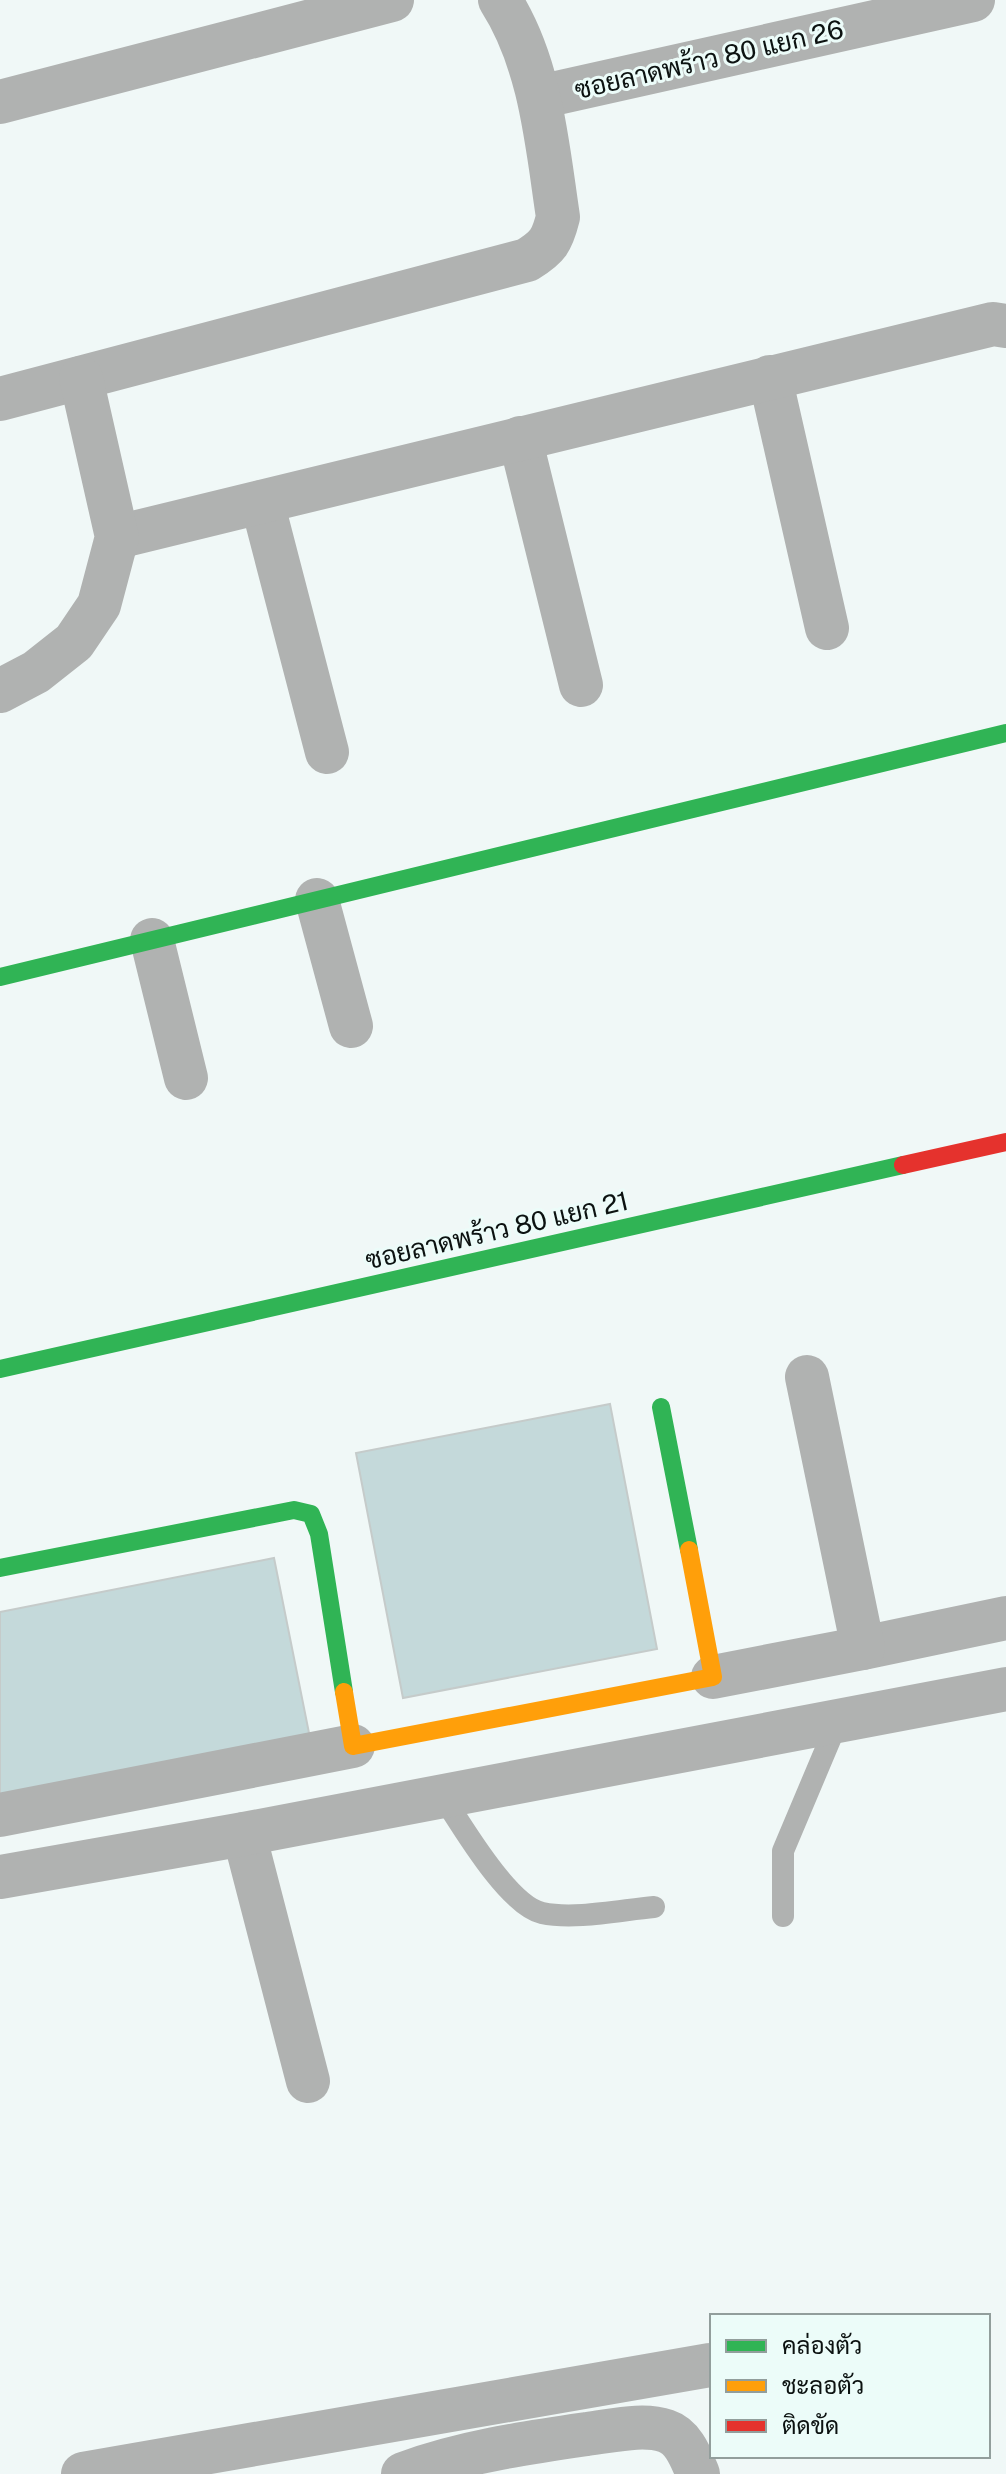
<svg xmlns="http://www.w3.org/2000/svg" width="1006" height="2474" font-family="'Public Sans',Sarabun,sans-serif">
  <rect width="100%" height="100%" fill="#f0f8f7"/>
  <!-- building -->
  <g fill="#c4d9da" stroke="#c5cbca" stroke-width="2">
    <polygon points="610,1404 657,1649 403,1698 356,1453"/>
    <polygon points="274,1558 311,1743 0,1805 0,1612"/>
  </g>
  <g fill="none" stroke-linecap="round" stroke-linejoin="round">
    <!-- lane -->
    <g stroke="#b0b2b1" stroke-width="22">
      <path d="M 443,1797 C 462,1826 508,1905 542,1913 C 574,1920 621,1910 654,1907"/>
      <polyline points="783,1916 783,1851 837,1723"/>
    </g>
    <!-- street -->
    <g stroke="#b0b2b1" stroke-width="44">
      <polyline points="539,97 973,0"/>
      <polyline points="0,102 392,0"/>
      <polyline points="770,377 827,628"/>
      <path d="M 0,399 L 527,260 C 548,247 552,241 558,217 C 547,144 541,64 500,0"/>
      <polyline points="520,438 581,685"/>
      <polyline points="262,502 327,752"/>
      <polyline points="117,537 993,324 1006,326"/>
      <polyline points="0,691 36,672 74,642 99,605 117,537 81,378"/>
      <polyline points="317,900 351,1026"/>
      <polyline points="152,940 186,1078"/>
      <polyline points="863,1648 1006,1618"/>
      <polyline points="713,1677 863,1648 807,1377"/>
      <polyline points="0,1815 353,1746"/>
      <polyline points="244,1834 308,2081"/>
      <polyline points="0,1877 244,1834 1006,1689"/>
      <polyline points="83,2474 710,2365"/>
      <path d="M 403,2474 C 462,2452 525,2443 587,2434 C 612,2431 643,2423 666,2431 C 684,2437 691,2458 698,2474"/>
    </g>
    <!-- fast -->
    <g stroke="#30b455" stroke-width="18">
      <polyline points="0,977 1006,733"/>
      <polyline points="0,1369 903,1165"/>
      <polyline points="661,1407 689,1550"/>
      <polyline points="0,1568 294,1510 311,1514 319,1534 344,1692"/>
    </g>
    <!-- slow -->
    <polyline stroke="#ff9f0a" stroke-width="18" points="344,1692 353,1746 713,1677 689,1550"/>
    <!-- jam -->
    <polyline stroke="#e5322d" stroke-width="18" points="903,1165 1006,1142"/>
  </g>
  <g text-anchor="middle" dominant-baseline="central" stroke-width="6" stroke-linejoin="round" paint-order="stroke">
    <!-- street labels -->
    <g font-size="26" fill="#0c1211" stroke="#ecfcf9">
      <text transform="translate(709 59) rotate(-13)">ซอยลาดพร้าว 80 แยก 26</text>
      <text transform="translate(497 1230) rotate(-13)">ซอยลาดพร้าว 80 แยก 21</text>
    </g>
  </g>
  <!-- legend -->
  <rect x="710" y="2314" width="280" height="144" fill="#ecfcf9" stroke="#929e9c" stroke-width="2"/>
  <rect x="726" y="2340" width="40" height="12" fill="#30b455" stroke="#929e9c" stroke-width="2"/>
  <text x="782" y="2354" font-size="24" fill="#0c1211">คล่องตัว</text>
  <rect x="726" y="2380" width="40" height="12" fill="#ff9f0a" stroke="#929e9c" stroke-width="2"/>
  <text x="782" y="2394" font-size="24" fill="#0c1211">ชะลอตัว</text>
  <rect x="726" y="2420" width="40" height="12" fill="#e5322d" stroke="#929e9c" stroke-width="2"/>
  <text x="782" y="2434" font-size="24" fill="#0c1211">ติดขัด</text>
</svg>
